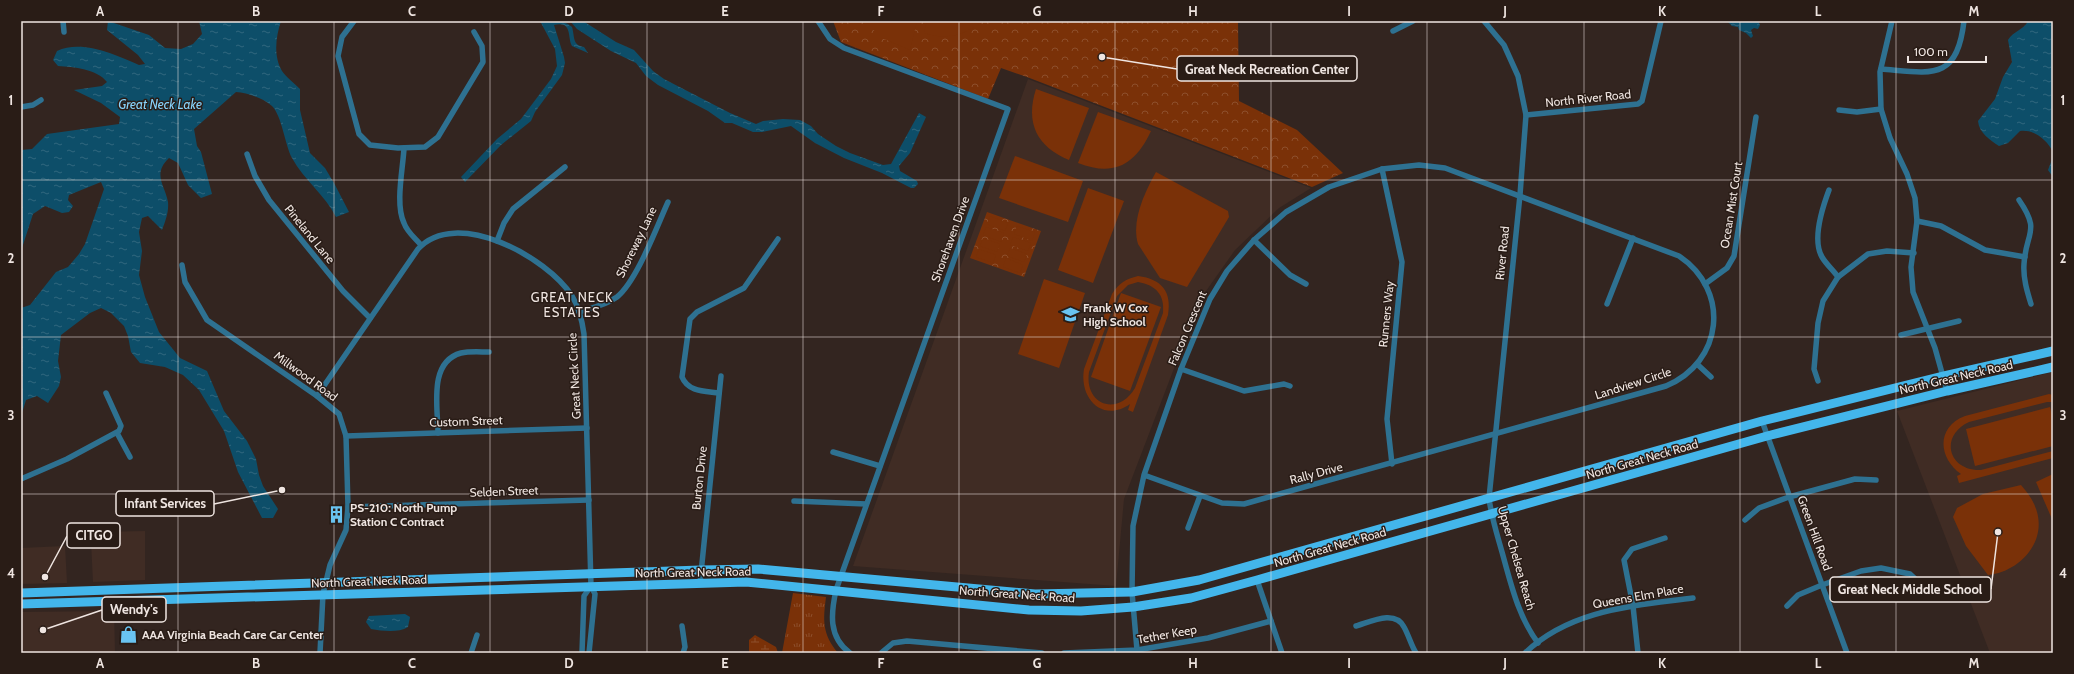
<svg xmlns="http://www.w3.org/2000/svg" width="2074" height="674" font-family="Cabin,sans-serif">
  <defs>
    <pattern id="grass-tufts" width="24" height="20" patternUnits="userSpaceOnUse"><rect width="24" height="20" fill="#7a3108"/><path d="M3 7l-1-3M5 7V3M7 7l1-3M15 17l-1-3M17 17v-4M19 17l1-3" fill="none" stroke="#8d4f2c"/></pattern>
    <pattern id="wetland-marsh" width="20" height="14" patternUnits="userSpaceOnUse"><rect width="20" height="14" fill="#7a3108"/><path d="M1 5h8M5 5V1M11 12h8M15 12V8" fill="none" stroke="#8d4f2c"/></pattern>
    <pattern id="park-crowns" width="20" height="18" patternUnits="userSpaceOnUse"><rect width="20" height="18" fill="#7a3108"/><path d="M2 6a3 3 0 1 1 6 0M12 15a3 3 0 1 1 6 0" fill="none" stroke="#8d4f2c"/></pattern>
    <pattern id="water-ripples" width="26" height="14" patternUnits="userSpaceOnUse"><rect width="26" height="14" fill="#0d4e69"/><path d="M2 4q2-2 4 0t4 0M15 11q2-2 4 0t4 0" fill="none" stroke="#31677e"/></pattern>
  </defs>
  <rect width="100%" height="100%" fill="#332520"/>
  <!-- built -->
  <g fill="#402c24">
    <polygon points="1028,79 1311,188 1279,208 1235,250 1206,291 1186,337 1124,499 1116,586 853,566"/>
    <polygon points="2053,372 2053,653 1990,653 1897,411"/>
    <polygon points="145,531 145,580 93,582 91,541 99,532"/>
    <polygon points="65,546 67,583 21,584 21,548"/>
    <polygon points="114,611 115,653 21,653 21,612"/>
  </g>
  <!-- grass -->
  <path fill="url(#grass-tufts)" d="M 793,593 L 826,597 C 823,620 822,634 838,653 L 782,653 Z"/>
  <!-- wetland -->
  <polygon fill="url(#wetland-marsh)" points="755,635 776,647 778,653 749,653 749,640"/>
  <!-- park -->
  <g fill="url(#park-crowns)">
    <polygon points="833,21 1238,21 1239,101 1297,130 1343,173 1312,187 1027,77 1001,68 988,99 841,42"/>
    <polygon points="987,212 1041,231 1024,277 970,258"/>
  </g>
  <!-- garden -->
  <g fill="#7a3108" fill-rule="evenodd">
    <polygon points="864,21 917,21 910,50 882,38"/>
    <path d="M 927,21 L 982,21 C 965,36 945,40 924,33 Z"/>
    <path d="M 1036,89 L 1089,108 L 1069,160 C 1037,147 1025,123 1036,89 Z"/>
    <path d="M 1098,112 L 1151,131 C 1135,165 1114,177 1078,163 Z"/>
    <polygon points="1015,156 1083,181 1068,222 999,198"/>
    <path d="M 1156,172 L 1228,211 L 1229,217 L 1187,287 L 1160,278 L 1138,244 C 1131,220 1145,192 1156,172 Z"/>
    <polygon points="1088,188 1124,201 1093,283 1058,270"/>
    <polygon points="990,216 1008,223 1005,231 987,224"/>
    <polygon points="1017,226 1035,232 1032,241 1014,234"/>
    <polygon points="986,227 1004,233 1001,242 983,235"/>
    <polygon points="1013,237 1031,243 1028,251 1010,245"/>
    <polygon points="983,238 1000,244 997,252 980,246"/>
    <polygon points="1010,248 1027,254 1024,262 1007,256"/>
    <polygon points="979,249 996,255 993,263 976,257"/>
    <polygon points="1006,258 1023,265 1020,273 1003,267"/>
    <path d="M 1138,276 C 1162,279 1172,292 1168,315 L 1133,412 L 1128,410 L 1130,404 C 1103,423 1079,399 1084,369 L 1112,294 C 1119,283 1126,279 1138,276 ZM 1138,282 C 1156,285 1165,295 1163,313 L 1135,388 C 1118,417 1084,405 1089,372 L 1117,296 L 1128,285 Z"/>
    <polygon points="1044,279 1085,293 1059,368 1018,354"/>
    <polygon points="1121,293 1161,307 1130,391 1091,377"/>
    <path d="M 2049,394 L 2053,395 L 2053,402 L 2047,402 L 1969,422 C 1939,436 1948,471 1981,470 L 2053,451 L 2053,458 L 1959,483 L 1957,476 L 1961,474 C 1938,458 1936,427 1965,416 Z"/>
    <polygon points="2050,407 2053,418 2053,446 1975,466 1966,429"/>
    <polygon points="2053,474 2053,518 2052,519 2036,482"/>
    <path d="M 2021,485 C 2028,493 2034,501 2037,512 C 2046,544 2018,572 1988,575 L 1966,546 L 1953,517 L 1957,508 L 1983,494 Z"/>
  </g>
  <!-- water -->
  <g fill="url(#water-ripples)">
    <path d="M 108,21 L 149,35 L 165,48 L 181,49 L 193,44 L 202,34 L 199,21 L 281,21 C 276,36 273,56 282,71 C 286,77 294,83 300,89 L 300,110 L 310,153 L 325,168 L 334,183 L 349,212 L 336,217 C 325,195 304,180 292,158 C 285,145 282,116 272,106 C 263,98 248,93 236,92 L 194,129 L 197,146 L 201,152 L 212,194 L 201,198 L 188,185 L 178,163 L 169,158 C 152,174 165,185 168,202 C 169,212 165,222 162,230 L 148,216 L 142,218 L 139,232 L 142,251 L 139,275 L 145,297 L 159,332 L 180,358 L 207,371 L 224,411 L 247,441 L 256,459 L 259,475 L 263,486 L 278,509 L 273,518 L 262,518 L 238,472 L 224,431 L 199,390 L 183,375 L 165,367 L 140,363 L 131,352 L 128,336 L 124,326 L 111,313 L 101,308 L 90,313 L 61,335 L 58,361 L 61,377 L 59,386 L 48,403 L 37,396 L 26,400 L 21,416 L 21,308 L 30,305 L 56,272 L 68,267 L 79,254 L 85,244 L 104,189 L 101,182 L 69,195 L 68,200 L 73,206 L 69,212 L 62,213 L 45,206 L 33,214 L 21,251 L 21,150 L 32,149 L 47,134 L 119,124 L 120,117 L 101,103 L 74,90 L 102,86 L 107,82 C 97,69 74,67 58,66 L 53,60 L 57,51 C 82,39 116,55 139,65 L 145,64 L 138,55 L 107,30 Z"/>
    <path d="M 540,21 C 552,21 563,19 572,27 C 575,37 572,45 584,47 L 588,53 L 572,46 C 567,37 573,21 554,25 L 564,57 L 565,63 L 562,75 L 535,112 L 531,121 L 501,145 L 465,182 L 461,177 L 497,139 L 521,119 L 551,79 L 557,66 L 555,49 Z"/>
    <polygon points="570,21 583,21 616,42 634,50 653,71 664,79 730,113 756,124 763,121 783,119 800,120 811,126 818,134 836,146 850,153 883,165 891,164 919,113 926,117 910,153 899,166 900,171 917,181 918,184 914,188 911,188 882,173 844,158 815,143 791,126 762,132 753,132 732,123 725,123 708,111 658,85 646,76 636,63 611,51 577,29"/>
    <polygon points="1727,21 1758,21 1760,25 1758,29 1754,28 1751,30 1753,36 1751,38 1746,33 1739,30 1738,27 1732,26"/>
    <path d="M 2028,21 L 2053,21 L 2053,152 C 2047,140 2034,129 2020,131 L 2008,143 L 1999,146 C 1990,140 1979,133 1978,121 L 1995,99 L 2003,77 L 2012,62 L 2008,40 C 2013,31 2024,30 2028,21 Z"/>
    <polygon points="2053,157 2053,177 2048,170"/>
    <path d="M 405,614 L 410,617 L 408,627 C 398,633 383,631 371,629 L 366,622 L 369,616 Z"/>
  </g>
  <g fill="none" stroke-linecap="round" stroke-linejoin="round">
    <!-- street -->
    <g stroke="#2e7191" stroke-width="5.5">
      <polyline points="63,21 64,32"/>
      <polyline points="354,21 342,37 338,56 359,134 370,145 398,148 425,147 438,137 483,62 482,46 474,32"/>
      <path d="M 818,21 L 830,39 L 844,48 L 1008,109 L 836,590 C 831,613 828,637 850,653"/>
      <path d="M 1484,21 L 1504,45 L 1518,76 L 1526,115 L 1520,195 L 1489,498 C 1491,516 1497,534 1502,552 C 1511,584 1518,616 1538,643"/>
      <polyline points="1892,21 1880,72 1881,109 1890,138 1907,174 1915,198 1917,221 1911,267 1913,292 1935,348 1947,391"/>
      <polyline points="1393,31 1413,21"/>
      <path d="M 1881,69 C 1931,73 1957,82 1964,21"/>
      <polyline points="21,107 33,105 41,100"/>
      <polyline points="1839,110 1857,112 1881,109"/>
      <polyline points="1526,115 1638,104 1642,101 1661,21"/>
      <path d="M 404,148 C 403,169 395,204 404,223 C 407,232 415,238 421,245"/>
      <polyline points="247,154 255,176 269,200 343,291 370,318"/>
      <polyline points="1382,169 1402,262 1387,419 1392,464"/>
      <path d="M 1829,190 C 1823,206 1812,240 1822,257 C 1826,264 1833,270 1838,277"/>
      <path d="M 2019,200 C 2041,232 2026,231 2024,264 C 2023,278 2027,291 2031,304"/>
      <polyline points="1917,221 1941,226 1985,250 2025,257"/>
      <polyline points="1254,240 1290,275 1306,284"/>
      <polyline points="497,241 504,223 513,209 565,167"/>
      <polyline points="182,265 185,282 207,320 317,396 339,414 346,436 348,507 346,530 330,565 323,594 320,653"/>
      <polyline points="1705,284 1727,268 1734,256 1756,117"/>
      <polyline points="1607,304 1633,238"/>
      <path d="M 579,312 C 592,308 606,305 617,297 C 637,281 657,226 668,202"/>
      <polyline points="1901,335 1959,321"/>
      <polyline points="1697,364 1711,377"/>
      <polyline points="1181,369 1244,391 1284,384 1290,386"/>
      <polyline points="1818,381 1814,369 1818,323 1823,301 1838,277 1868,254 1887,251 1914,253"/>
      <path d="M 719,393 C 705,391 688,392 682,377 L 690,319 L 697,312 L 744,288 L 778,239"/>
      <path d="M 317,396 L 418,249 C 456,207 547,257 572,296 C 579,307 582,320 584,334 L 591,586 L 595,594 L 589,653"/>
      <polyline points="1762,421 1847,653"/>
      <polyline points="117,433 130,457"/>
      <path d="M 438,433 C 438,408 428,362 461,353 C 470,351 480,352 489,352"/>
      <polyline points="346,436 587,428"/>
      <polyline points="833,452 880,466"/>
      <polyline points="21,479 67,459 119,431 121,426 106,393"/>
      <polyline points="794,501 866,504"/>
      <polyline points="348,507 589,500"/>
      <polyline points="1745,520 1759,508 1789,497 1855,479 1876,480"/>
      <polyline points="1188,528 1200,496"/>
      <polyline points="1257,580 1282,653"/>
      <polyline points="700,583 721,376"/>
      <polyline points="1787,606 1798,595 1822,585 1861,571 1881,568 1910,574 1923,586"/>
      <polyline points="682,626 685,647 683,653"/>
      <path d="M 1356,626 C 1370,622 1395,609 1404,627 C 1409,636 1411,645 1416,653"/>
      <path d="M 1137,650 L 1132,592 L 1133,526 L 1144,475 L 1181,369 L 1210,299 L 1227,271 L 1254,240 L 1286,212 L 1329,187 L 1382,169 L 1419,165 L 1445,168 L 1679,256 C 1731,291 1723,362 1666,386 L 1244,504 L 1222,503 L 1144,475"/>
      <polyline points="471,653 477,635"/>
      <polyline points="582,653 584,596 591,586"/>
      <polyline points="881,653 893,643 907,641 1042,653"/>
      <polyline points="1064,653 1137,650 1208,638 1271,621"/>
      <path d="M 1525,653 C 1571,609 1634,606 1693,598"/>
      <polyline points="1638,653 1633,606 1624,560 1632,549 1665,538"/>
    </g>
    <!-- primary -->
    <g stroke="#43b6eb" stroke-width="9">
      <polyline points="21,593 701,570 758,569 1035,594 1132,592 1199,580 1762,421 1943,376 2053,351"/>
      <polyline points="21,604 746,582 1029,610 1081,611 1133,607 1191,598 1257,580 1767,436 1947,391 2053,367"/>
    </g>
  </g>
  <!-- grid -->
  <path fill="none" stroke="#efe5e1" stroke-width="1" stroke-opacity="0.55" d="M 178,21 L 178,653M 334,21 L 334,653M 490,21 L 490,653M 647,21 L 647,653M 803,21 L 803,653M 959,21 L 959,653M 1115,21 L 1115,653M 1271,21 L 1271,653M 1427,21 L 1427,653M 1584,21 L 1584,653M 1740,21 L 1740,653M 1896,21 L 1896,653M 21,180 L 2053,180M 21,337 L 2053,337M 21,494 L 2053,494"/>
  <!-- icons -->
  <defs>
    <symbol id="school-bare" viewBox="-9 -9 18 18"><path d="M0-5L7-2L0 1L-7-2ZM-4 1L0 2.5L4 1V4Q0 6-4 4Z" fill="#69c3f1" stroke="#291c16" stroke-width="2.5" paint-order="stroke"/></symbol>
    <symbol id="building-bare" viewBox="-9 -9 18 18"><path d="M-4-6H4V6H1V3H-1V6H-4ZM-2.5-4.3h1.7v1.8h-1.7ZM.8-4.3h1.7v1.8H.8ZM-2.5-1h1.7V.8h-1.7ZM.8-1h1.7V.8H.8Z" fill="#69c3f1" stroke="#291c16" stroke-width="2.5" paint-order="stroke"/></symbol>
    <symbol id="shop-bare" viewBox="-9 -9 18 18"><path d="M-5-2.5h2.3a2.7 3.5 0 0 1 5.4 0H5L5.5 6h-11ZM-1.5-2.5h3a1.5 2.3 0 0 0-3 0Z" fill="#69c3f1" stroke="#291c16" stroke-width="2.5" paint-order="stroke"/></symbol>
  </defs>
  <g fill-rule="evenodd">
    <use href="#school-bare" x="1058" y="302" width="25" height="25"/>
    <use href="#building-bare" x="324" y="502" width="25" height="25"/>
    <use href="#shop-bare" x="116" y="622" width="25" height="25"/>
  </g>
  <g text-anchor="middle" dominant-baseline="central" stroke-width="3" stroke-linejoin="round" paint-order="stroke">
    <!-- street labels -->
    <g font-size="12" fill="#efe5e1" stroke="#291c16">
      <text transform="translate(1588 98) rotate(-6)">North River Road</text>
      <text transform="translate(1731 205) rotate(-81)">Ocean Mist Court</text>
      <text transform="translate(310 234) rotate(51)">Pineland Lane</text>
      <text transform="translate(950 239) rotate(-70)">Shorehaven Drive</text>
      <text transform="translate(636 242) rotate(-64)">Shoreway Lane</text>
      <text transform="translate(1502 253) rotate(-84)">River Road</text>
      <text transform="translate(1386 314) rotate(-84)">Runners Way</text>
      <text transform="translate(1187 328) rotate(-67)">Falcon Crescent</text>
      <text transform="translate(306 376) rotate(36)">Millwood Road</text>
      <text transform="translate(574 376) rotate(-93)">Great Neck Circle</text>
      <text transform="translate(1956 377) rotate(-13)">North Great Neck Road</text>
      <text transform="translate(1633 383) rotate(-18)">Landview Circle</text>
      <text transform="translate(466 421) rotate(-2)">Custom Street</text>
      <text transform="translate(1642 459) rotate(-16)">North Great Neck Road</text>
      <text transform="translate(1316 473) rotate(-15)">Rally Drive</text>
      <text transform="translate(699 478) rotate(-84)">Burton Drive</text>
      <text transform="translate(504 491) rotate(-2)">Selden Street</text>
      <text transform="translate(1815 533) rotate(70)">Green Hill Road</text>
      <text transform="translate(1330 547) rotate(-16)">North Great Neck Road</text>
      <text transform="translate(1517 558) rotate(74)">Upper Chelsea Reach</text>
      <text transform="translate(693 572) rotate(-1)">North Great Neck Road</text>
      <text transform="translate(369 581) rotate(-2)">North Great Neck Road</text>
      <text transform="translate(1017 594) rotate(4)">North Great Neck Road</text>
      <text transform="translate(1638 596) rotate(-10)">Queens Elm Place</text>
      <text transform="translate(1167 634) rotate(-10)">Tether Keep</text>
    </g>
    <!-- poi labels -->
    <g font-size="12" font-weight="bold" fill="#efe5e1" stroke="#291c16" text-anchor="start">
      <text x="1083" y="307">Frank W Cox<tspan x="1083" dy="14">High School</tspan></text>
      <text x="350" y="507">PS-210: North Pump<tspan x="350" dy="14">Station C Contract</tspan></text>
      <text x="142" y="634">AAA Virginia Beach Care Car Center</text>
    </g>
    <!-- water labels -->
    <g font-size="13" font-style="italic" fill="#87d3fb" stroke="#291c16">
      <text x="160" y="104">Great Neck Lake</text>
    </g>
    <!-- neighbourhood labels -->
    <g font-size="13" letter-spacing="1" fill="#efe5e1" stroke="#291c16">
      <text x="572" y="297">GREAT NECK<tspan x="572" dy="15">ESTATES</tspan></text>
    </g>
  </g>
  <!-- callouts -->
  <path fill="none" stroke="#efe5e1" stroke-width="1.5" d="M1102 57L1177 69M282 490L214 504M45 577L67 536M1998 532L1991 589M43 630L102 610"/>
  <g fill="#efe5e1" stroke="#291c16" stroke-width="1.5">
    <circle cx="1102" cy="57" r="4"/>
    <circle cx="282" cy="490" r="4"/>
    <circle cx="45" cy="577" r="4"/>
    <circle cx="1998" cy="532" r="4"/>
    <circle cx="43" cy="630" r="4"/>
  </g>
  <g fill="#291c16" stroke="#efe5e1" stroke-width="1.5">
    <rect x="1177" y="56" width="180" height="25" rx="4"/>
    <rect x="116" y="491" width="98" height="25" rx="4"/>
    <rect x="67" y="523" width="53" height="25" rx="4"/>
    <rect x="1830" y="577" width="161" height="25" rx="4"/>
    <rect x="102" y="597" width="64" height="25" rx="4"/>
  </g>
  <g font-size="13" text-anchor="middle" font-weight="bold" fill="#efe5e1">
    <text x="1267" y="74">Great Neck Recreation Center</text>
    <text x="165" y="508">Infant Services</text>
    <text x="94" y="540">CITGO</text>
    <text x="1910" y="594">Great Neck Middle School</text>
    <text x="134" y="614">Wendy's</text>
  </g>
  <!-- border -->
  <rect width="2074" height="674" fill="none" stroke="#291c16" stroke-width="44"/>
  <!-- scale -->
  <path d="M1908 56v6h78v-6" fill="none" stroke="#efe5e1" stroke-width="2"/>
  <text x="1914" y="56" font-size="12" fill="#efe5e1" stroke="#291c16" stroke-width="3" paint-order="stroke">100 m</text>
  <rect x="22" y="22" width="2030" height="630" fill="none" stroke="#efe5e1" stroke-width="1.5"/>
  <g font-size="13" text-anchor="middle" font-weight="bold" fill="#efe5e1">
    <text x="100" y="16">A</text>
    <text x="256" y="16">B</text>
    <text x="412" y="16">C</text>
    <text x="569" y="16">D</text>
    <text x="725" y="16">E</text>
    <text x="881" y="16">F</text>
    <text x="1037" y="16">G</text>
    <text x="1193" y="16">H</text>
    <text x="1349" y="16">I</text>
    <text x="1505" y="16">J</text>
    <text x="1662" y="16">K</text>
    <text x="1818" y="16">L</text>
    <text x="1974" y="16">M</text>
    <text x="11" y="105">1</text>
    <text x="2063" y="105">1</text>
    <text x="11" y="263">2</text>
    <text x="2063" y="263">2</text>
    <text x="11" y="420">3</text>
    <text x="2063" y="420">3</text>
    <text x="11" y="578">4</text>
    <text x="2063" y="578">4</text>
    <text x="100" y="668">A</text>
    <text x="256" y="668">B</text>
    <text x="412" y="668">C</text>
    <text x="569" y="668">D</text>
    <text x="725" y="668">E</text>
    <text x="881" y="668">F</text>
    <text x="1037" y="668">G</text>
    <text x="1193" y="668">H</text>
    <text x="1349" y="668">I</text>
    <text x="1505" y="668">J</text>
    <text x="1662" y="668">K</text>
    <text x="1818" y="668">L</text>
    <text x="1974" y="668">M</text>
  </g>
</svg>
